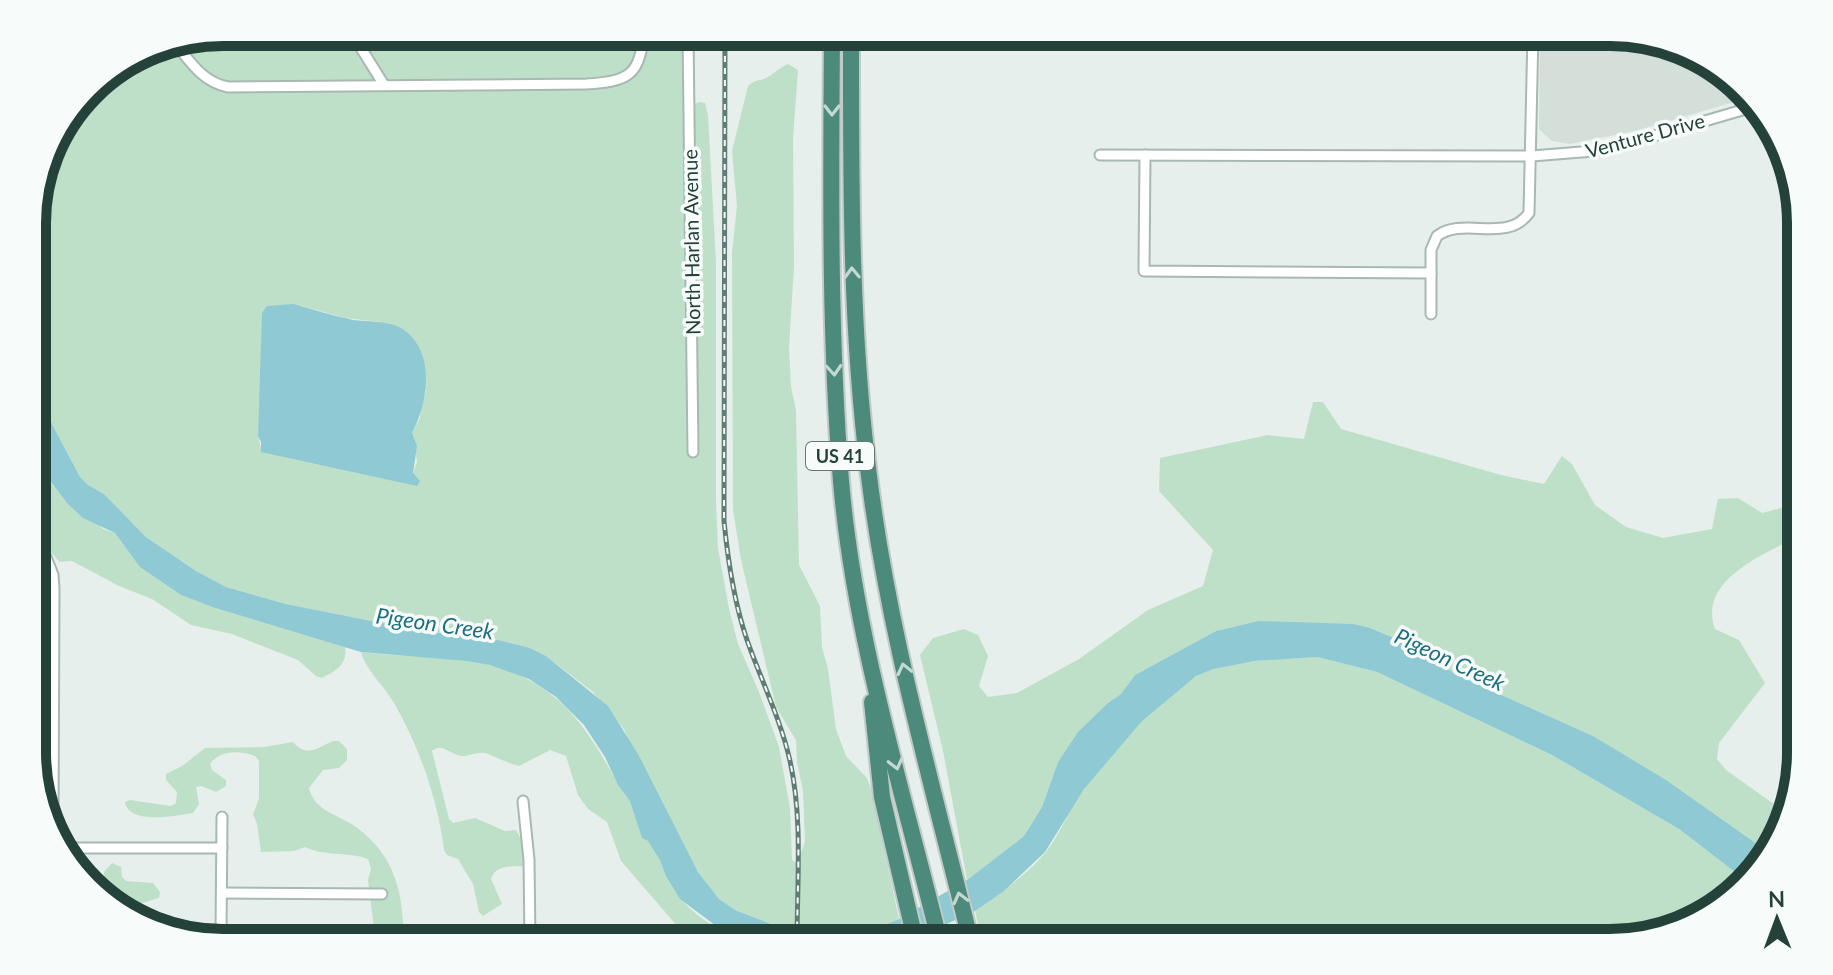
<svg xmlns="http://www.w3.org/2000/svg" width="1833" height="975" font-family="Lato,sans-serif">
  <rect width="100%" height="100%" fill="#e6efeb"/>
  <!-- built -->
  <polygon fill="#d4dfda" points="1540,32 1610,32 1695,52 1748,98 1635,131 1569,144 1552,141 1539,129"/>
  <!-- green -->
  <g fill="#bfe0c8" fill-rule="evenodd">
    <path d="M 223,32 L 261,32 L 268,41 L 303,41 L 306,32 L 684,32 L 684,100 L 695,104 L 699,102 L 705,103 L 708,115 L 716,262 L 716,501 L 718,548 L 729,609 L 738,644 L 759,692 L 779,747 L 790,808 L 792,860 L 797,863 L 805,842 L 803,791 L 797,762 L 796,740 L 776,707 L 741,560 L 733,510 L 732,253 L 737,206 L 732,151 L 748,86 C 754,80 759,81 766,78 C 774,74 779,68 788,64 L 798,70 L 793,138 L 794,266 L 789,348 L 791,387 L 796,410 L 799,565 L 820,606 L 822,647 L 828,669 L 836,729 L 846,756 L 867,778 L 871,789 L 899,919 L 882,926 L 819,933 L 781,928 L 735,910 L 719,899 L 698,872 L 676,833 L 623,728 L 593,692 L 546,656 L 530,648 L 498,640 L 422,631 L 286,604 L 226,587 L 196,571 L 146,537 L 104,494 L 88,485 L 80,477 L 52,424 L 41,383 L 33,365 L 32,210 L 46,158 L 54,159 L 60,151 L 59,145 L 51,139 L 97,80 L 150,46 ZM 294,304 L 345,318 L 380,322 L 426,391 L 421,402 L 420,418 L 412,433 L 417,462 L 413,473 L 262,452 L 258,436 L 263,334 Z"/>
    <path d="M 1313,402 L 1323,402 L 1341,429 L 1501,475 L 1544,484 L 1562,456 L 1572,464 L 1595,505 L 1626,527 L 1663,538 L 1712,529 L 1718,499 L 1738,498 L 1762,513 L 1800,503 L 1800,535 C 1766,554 1697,579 1715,629 L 1739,640 L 1765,683 L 1719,743 L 1717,759 L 1726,770 L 1778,807 L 1788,807 L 1781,837 L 1768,852 L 1593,736 L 1455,674 L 1418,648 L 1370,628 L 1237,626 L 1216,631 L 1135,675 L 1121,694 L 1108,703 L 1058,762 L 1042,807 L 1024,836 L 967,880 L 943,751 L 920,655 L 933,638 L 964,629 L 978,635 L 988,656 L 979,686 L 988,697 L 1017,693 L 1079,659 L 1148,610 L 1203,586 L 1213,550 L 1159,491 L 1160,458 L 1268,435 L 1304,439 Z"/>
    <path d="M 33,446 L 41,468 L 103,529 L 115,533 L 141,567 L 181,595 L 215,608 L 345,647 C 348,664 336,671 322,678 L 316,676 L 298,660 L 232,634 L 191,625 L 152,599 L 119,586 L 72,561 L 60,562 C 47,551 45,534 33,522 Z"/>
    <path d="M 361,652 C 403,658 449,654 490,665 C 558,683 585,724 617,782 C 621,789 627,795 631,802 C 636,813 639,826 642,837 C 662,848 666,879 679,896 C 695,918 723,932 746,943 L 695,943 L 685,935 L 621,861 L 607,822 L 588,809 L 578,795 L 566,756 L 550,750 L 519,766 C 507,763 499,758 488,754 C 479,750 471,756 462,756 C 449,755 443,742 432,751 L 449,819 L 453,823 L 475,818 L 505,831 L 516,830 L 524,844 L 525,866 C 512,867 496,864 491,879 L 502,904 L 483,916 L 479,912 L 473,884 L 458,859 L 447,855 L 444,850 C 438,800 419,746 394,703 C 384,685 366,671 361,652 Z"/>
    <path d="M 1317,657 L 1377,672 L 1552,755 L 1679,829 L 1744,879 L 1716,911 L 1622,943 L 982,943 L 975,911 C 999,894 1027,875 1046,852 C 1061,833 1069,808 1084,789 C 1110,753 1171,681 1213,669 C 1246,659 1282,659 1317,657 Z"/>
    <path d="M 333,741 L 339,741 L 347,749 L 347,760 L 339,768 L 323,770 L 309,788 C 315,812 338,814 356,827 C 397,857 403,895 404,943 L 347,943 L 347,934 L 370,932 L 374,929 L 368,880 L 371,869 L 368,859 C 346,851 325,857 305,847 L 294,851 L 261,852 L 257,824 L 253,814 L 259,799 L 259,761 L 255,756 C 239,750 220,750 210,764 L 212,770 L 226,780 L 226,786 L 216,792 L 201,786 L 196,787 L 199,804 L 193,813 C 176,816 128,825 125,802 L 130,800 L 171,806 L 176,803 L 177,792 L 166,780 L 166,774 L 182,766 L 205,748 L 264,747 L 293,742 C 307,758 316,748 333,741 Z"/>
    <path d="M 112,863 L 121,867 L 122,877 L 126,881 L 153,883 L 160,892 L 159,898 L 132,906 L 132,918 C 120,909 103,888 104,872 Z"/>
  </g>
  <!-- water -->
  <g fill="#8ec9d4">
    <path d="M 261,32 L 306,32 C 296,58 275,50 261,32 Z"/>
    <path d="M 294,304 C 312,309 330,315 349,319 C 365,323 389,319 404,330 C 436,353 428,403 412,433 L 417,446 L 413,473 L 420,481 L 417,486 L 261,452 L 261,442 L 258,436 L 262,313 L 267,306 Z"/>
    <polygon points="33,365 41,383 52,424 80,477 88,485 104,494 146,537 196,571 226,587 286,604 422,631 498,640 530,648 546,656 608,706 638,754 698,872 719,899 735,910 781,928 819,933 882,926 899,919 967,880 1024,836 1042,807 1058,762 1078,732 1108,703 1121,694 1135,675 1216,631 1259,621 1353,624 1370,628 1418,648 1455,674 1593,736 1666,780 1768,852 1744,879 1679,829 1552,755 1377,672 1317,657 1254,661 1213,669 1196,676 1142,721 1084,789 1045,852 1004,891 975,911 905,943 746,943 731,937 680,899 666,876 660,860 648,841 642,838 630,801 618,785 605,757 584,725 556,697 529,679 490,665 467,661 361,652 215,608 181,595 140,567 115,533 83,518 67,503 41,468 33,446"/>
  </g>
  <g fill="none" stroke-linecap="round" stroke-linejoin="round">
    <defs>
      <g id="minor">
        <polyline points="351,32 384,85"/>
        <polyline points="688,32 693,452"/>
        <path d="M 174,42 C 190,61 202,82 228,87 L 586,84 C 626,82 642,76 643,32"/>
        <polyline points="1100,155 1532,156 1606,150 1756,106"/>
        <polyline points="1145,155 1144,271 1431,273"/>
        <polyline points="40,189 46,179 51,142"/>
        <path d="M 1431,314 L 1431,250 L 1437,236 C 1464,216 1507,244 1529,213 L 1533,32"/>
        <polyline points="33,662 53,662"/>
        <polyline points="523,801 529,860 530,943"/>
        <polyline points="63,848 222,848"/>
        <polyline points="222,893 382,894"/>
        <polyline points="221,935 222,817"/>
      </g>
      <polyline id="tertiary" points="33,527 52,575 53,589 52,823"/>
      <g id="trunk">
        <path d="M 832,32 C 831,182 829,331 841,481 C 854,635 903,792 940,943"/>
        <path d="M 851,32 C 851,178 850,323 868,468 C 887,629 933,786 971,943"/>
        <polyline points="872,702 882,797 916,943"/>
      </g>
    </defs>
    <!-- minor casing -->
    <use href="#minor" stroke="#a8b8b2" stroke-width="13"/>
    <!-- tertiary casing -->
    <use href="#tertiary" stroke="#a8b8b2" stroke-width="15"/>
    <!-- trunk casing -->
    <use href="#trunk" stroke="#c2cac8" stroke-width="20"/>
    <!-- minor -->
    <use href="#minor" stroke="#fff" stroke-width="9"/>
    <!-- tertiary -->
    <use href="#tertiary" stroke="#fff" stroke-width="11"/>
    <!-- trunk -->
    <use href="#trunk" stroke="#4c8a7c" stroke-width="16"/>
    <defs>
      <path id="rail" d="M 725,32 L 724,521 C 728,562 734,602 747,640 C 761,680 781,720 790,761 C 803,819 797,883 797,943"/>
    </defs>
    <!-- rail casing -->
    <use href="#rail" stroke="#5f7d75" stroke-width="5"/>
    <!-- rail -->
    <use href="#rail" stroke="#f7fbf9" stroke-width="2" stroke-dasharray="6" stroke-linecap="butt"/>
  </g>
  <!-- one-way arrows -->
  <defs><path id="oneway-chevron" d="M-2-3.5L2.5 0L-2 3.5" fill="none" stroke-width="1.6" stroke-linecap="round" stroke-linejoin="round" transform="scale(2)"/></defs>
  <g stroke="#c4d9d4">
    <use href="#oneway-chevron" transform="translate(832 110) rotate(90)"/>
    <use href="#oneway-chevron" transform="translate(852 273) rotate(-92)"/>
    <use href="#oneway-chevron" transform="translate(834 370) rotate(86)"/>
    <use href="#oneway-chevron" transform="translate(904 669) rotate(-103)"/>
    <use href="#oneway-chevron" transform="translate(896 764) rotate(76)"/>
    <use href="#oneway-chevron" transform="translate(960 898) rotate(-104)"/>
  </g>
  <g text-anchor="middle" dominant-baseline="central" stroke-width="7" stroke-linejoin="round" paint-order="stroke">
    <!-- shield labels -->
    <rect fill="#f7fbf9" stroke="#637a73" stroke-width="2" x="806" y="442" width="68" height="28" rx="6"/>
    <g font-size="18" font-weight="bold" fill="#24423a">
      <text x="840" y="456">US 41</text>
    </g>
    <!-- street labels -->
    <g font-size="20" fill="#24423a" stroke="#f7fbf9">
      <text transform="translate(1645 135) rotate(-15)">Venture Drive</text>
      <text transform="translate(691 242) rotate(-91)">North Harlan Avenue</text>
    </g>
    <!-- water labels -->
    <g font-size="22" font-style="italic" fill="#1c6f80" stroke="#f7fbf9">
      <text transform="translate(435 623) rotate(8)">Pigeon Creek</text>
      <text transform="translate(1450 659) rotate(25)">Pigeon Creek</text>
    </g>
  </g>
  <!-- crop -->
  <path d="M0 0H1833V975H0ZM223 46H1610A177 177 0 0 1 1787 223V752A177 177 0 0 1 1610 929H223A177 177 0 0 1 46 752V223A177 177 0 0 1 223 46Z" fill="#f7fbf9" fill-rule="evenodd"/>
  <path fill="none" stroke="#24423a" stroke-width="10" d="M223 46H1610A177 177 0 0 1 1787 223V752A177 177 0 0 1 1610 929H223A177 177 0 0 1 46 752V223A177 177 0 0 1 223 46Z"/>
  <!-- north arrow -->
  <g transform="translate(1777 919) rotate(359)" stroke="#f7fbf9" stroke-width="6" paint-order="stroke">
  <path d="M0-6L14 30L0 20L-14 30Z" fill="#24423a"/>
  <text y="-12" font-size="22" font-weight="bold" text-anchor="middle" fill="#24423a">N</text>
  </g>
</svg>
